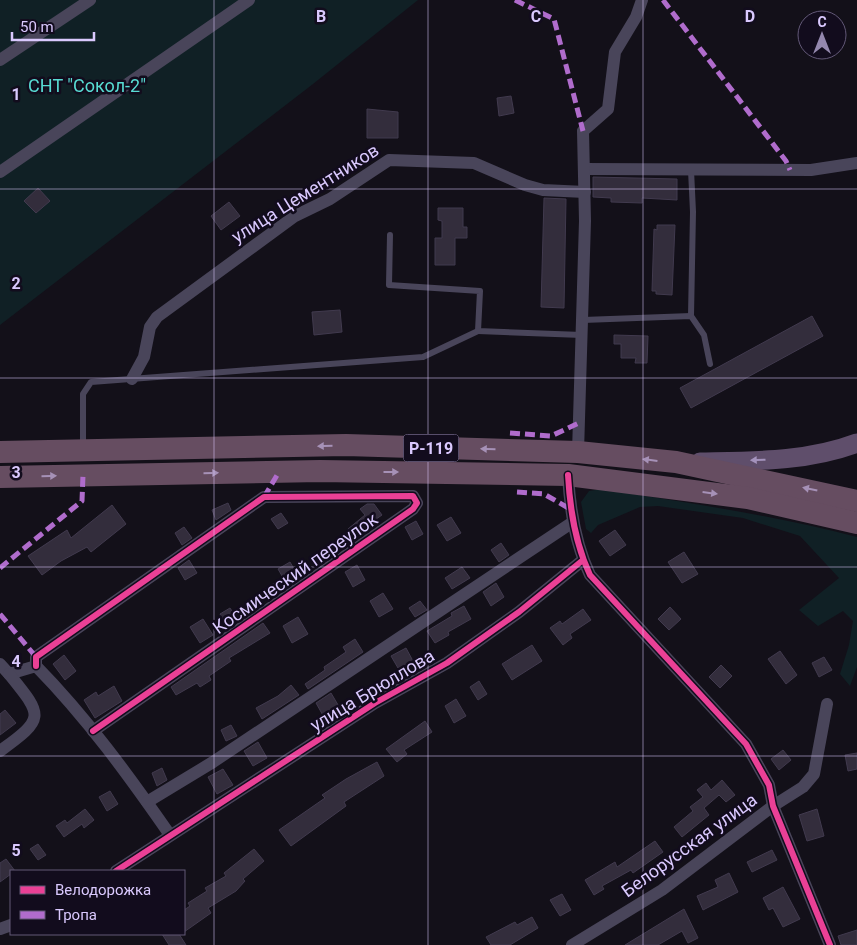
<svg xmlns="http://www.w3.org/2000/svg" width="857" height="945" font-family="Roboto,sans-serif">
  <rect width="100%" height="100%" fill="#131019"/>
  <!-- green -->
  <g fill="#102025">
    <polygon points="0,0 418,0 313,84 0,325"/>
    <path d="M 602,489 C 688,503 773,515 857,537 L 857,667 L 850,686 L 840,674 L 849,645 L 853,621 L 843,611 L 818,626 L 799,610 L 839,578 L 800,536 L 743,518 L 658,506 L 640,507 L 598,525 L 591,533 L 586,529 L 581,502 L 589,491 Z"/>
  </g>
  <!-- building -->
  <g fill="#332d3c" stroke="#413a4e">
    <polygon points="511,96 514,113 499,116 497,98"/>
    <polygon points="367,109 398,112 398,138 367,138"/>
    <polygon points="593,177 677,179 677,200 642,198 642,203 611,202 611,198 593,197"/>
    <polygon points="38,188 50,201 36,213 24,201"/>
    <polygon points="544,198 566,199 564,308 541,307"/>
    <polygon points="229,202 240,216 221,230 211,216"/>
    <polygon points="438,208 463,208 463,227 467,227 467,238 455,238 455,265 435,265 435,238 442,238 442,221 438,220"/>
    <polygon points="657,225 675,225 672,295 656,294 656,291 652,291 654,229 657,230"/>
    <polygon points="340,310 342,332 314,335 312,312"/>
    <polygon points="812,316 823,336 691,408 680,388"/>
    <polygon points="614,335 648,336 647,363 635,363 636,358 621,358 621,344 614,344"/>
    <polygon points="228,503 231,510 216,520 212,510"/>
    <polygon points="367,504 374,504 382,515 366,526 368,530 332,555 327,549 351,533 348,529 365,515 360,509"/>
    <polygon points="112,505 126,524 91,552 87,547 61,561 42,575 28,556 67,530 71,538"/>
    <polygon points="281,513 288,523 278,529 271,519"/>
    <polygon points="451,517 461,533 447,541 437,525"/>
    <polygon points="416,521 423,534 412,540 405,527"/>
    <polygon points="184,527 192,538 182,545 175,533"/>
    <polygon points="615,530 626,545 610,556 599,541"/>
    <polygon points="501,543 509,555 499,562 491,550"/>
    <polygon points="684,552 698,574 682,583 668,562"/>
    <polygon points="189,560 197,573 185,580 178,568"/>
    <polygon points="290,562 297,574 285,581 278,569"/>
    <polygon points="357,565 365,580 353,587 345,572"/>
    <polygon points="462,567 470,578 452,589 445,578"/>
    <polygon points="276,582 281,591 269,599 264,590"/>
    <polygon points="496,583 504,597 491,606 483,592"/>
    <polygon points="383,593 393,609 379,617 370,601"/>
    <polygon points="420,601 427,610 415,617 409,608"/>
    <polygon points="464,606 471,619 448,632 449,635 435,643 427,631 452,616 451,613"/>
    <polygon points="670,607 681,619 669,630 658,619"/>
    <polygon points="230,608 238,620 228,627 220,614"/>
    <polygon points="583,609 591,620 570,634 572,638 563,645 550,628 560,621 562,624"/>
    <polygon points="298,617 308,634 292,643 283,626"/>
    <polygon points="203,619 213,635 200,643 190,627"/>
    <polygon points="263,623 270,633 229,658 231,661 209,676 211,680 200,687 197,683 176,695 171,687"/>
    <polygon points="355,639 363,652 308,689 305,684 325,670 324,667 346,652 343,647"/>
    <polygon points="532,645 542,661 512,680 502,664"/>
    <polygon points="406,648 413,661 398,668 391,656"/>
    <polygon points="780,651 797,675 786,684 768,659"/>
    <polygon points="64,655 76,671 65,680 53,664"/>
    <polygon points="824,657 832,670 819,677 812,663"/>
    <polygon points="721,665 732,676 720,688 709,677"/>
    <polygon points="479,681 487,694 478,700 470,687"/>
    <polygon points="291,685 299,695 262,719 256,708 278,696"/>
    <polygon points="114,686 122,701 95,718 84,700 96,692 98,696"/>
    <polygon points="331,693 341,710 325,719 316,703"/>
    <polygon points="456,699 466,716 454,723 445,706"/>
    <polygon points="5,710 16,723 0,735 0,714"/>
    <polygon points="425,721 432,732 404,750 407,754 397,762 386,749"/>
    <polygon points="231,725 237,736 226,741 221,730"/>
    <polygon points="258,742 267,758 253,766 244,751"/>
    <polygon points="783,750 791,760 779,770 771,759"/>
    <polygon points="857,753 857,769 848,771 845,755"/>
    <polygon points="377,762 384,776 344,802 346,806 291,846 279,830 325,798 322,795 346,779"/>
    <polygon points="162,768 167,780 157,786 152,773"/>
    <polygon points="223,769 233,785 217,794 208,777"/>
    <polygon points="722,780 735,795 726,802 719,795 704,808 709,815 682,837 674,827 693,811 690,807 703,797 697,790 706,783 711,790"/>
    <polygon points="110,791 118,804 107,811 99,797"/>
    <polygon points="85,809 94,820 84,828 82,824 64,837 56,826 65,820 67,823"/>
    <polygon points="817,809 824,836 807,841 799,815"/>
    <polygon points="655,841 663,852 633,873 631,870 602,886 604,889 594,895 585,880 615,862 617,867"/>
    <polygon points="38,844 46,855 38,860 30,849"/>
    <polygon points="254,849 264,861 243,879 245,881 236,891 208,908 211,913 184,932 184,910 190,906 188,903 207,891 205,888 226,876 224,873"/>
    <polygon points="772,850 777,860 752,872 747,862"/>
    <polygon points="6,859 15,871 11,871 11,874 0,882 0,863"/>
    <polygon points="729,873 738,892 703,910 697,896 718,887 715,880"/>
    <polygon points="783,887 800,919 783,927 773,908 769,910 763,898"/>
    <polygon points="562,894 571,910 560,916 550,900"/>
    <polygon points="684,909 698,938 688,943 682,931 658,945 625,945"/>
    <polygon points="532,917 538,928 510,945 491,945 486,937 515,922 517,925"/>
    <polygon points="857,930 857,945 841,945 838,936"/>
    <polygon points="162,934 179,934 186,945 169,945"/>
  </g>
  <g fill="none" stroke-linecap="round" stroke-linejoin="round">
    <!-- lane -->
    <g stroke="#49455a" stroke-width="6">
      <polyline points="390,235 389,285 480,291 478,331 582,335"/>
      <polyline points="691,316 693,212 691,170"/>
      <polyline points="583,320 691,316 704,335 710,364"/>
      <polyline points="83,447 83,394 91,382 423,357 478,331"/>
    </g>
    <!-- street -->
    <g stroke="#49455a" stroke-width="12">
      <polyline points="0,60 90,0"/>
      <polyline points="584,169 811,170 857,163"/>
      <polyline points="0,172 249,0"/>
      <polyline points="132,379 144,357 150,327 157,317 295,216 330,199 389,160 474,163 525,185 543,190 585,192"/>
      <polyline points="578,452 585,221 583,131 608,109 615,52 636,17 642,0"/>
      <path d="M 568,475 C 570,510 575,543 590,575 L 746,744 L 769,785 L 773,806 L 830,945"/>
      <path d="M 0,664 L 9,674 L 36,666 C 87,718 129,776 170,835"/>
      <polyline points="36,666 36,657 264,497 413,496 417,503 413,509 93,731"/>
      <path d="M 0,751 C 46,718 43,716 9,674"/>
      <polyline points="147,802 213,762 573,522"/>
      <polyline points="116,871 375,703 447,663 519,612 583,560"/>
      <polyline points="0,929 11,925"/>
      <polyline points="572,945 662,890 773,806 803,787 814,774 827,704"/>
    </g>
    <!-- primary -->
    <path stroke="#5f4e6b" stroke-width="19" d="M 700,462 C 752,461 807,462 857,443"/>
    <!-- highway -->
    <g stroke="#664d61" stroke-width="22">
      <polyline points="0,452 346,445 578,452 676,462 857,501"/>
      <polyline points="0,477 320,471 568,475 748,498 857,523"/>
    </g>
    <!-- quiet -->
    <g stroke="#b06ccc" stroke-width="5" stroke-dasharray="10 5" stroke-linecap="butt">
      <polyline points="515,0 554,19 583,131"/>
      <polyline points="663,0 786,161 790,170"/>
      <polyline points="510,433 551,436 579,423"/>
      <polyline points="517,492 544,494 570,509"/>
      <polyline points="264,497 279,472"/>
      <polyline points="0,568 82,501 83,475"/>
      <polyline points="0,614 36,657"/>
    </g>
    <defs>
      <g id="cycleway">
        <path d="M 568,475 C 570,510 575,543 590,575 L 746,744 L 769,785 L 773,806 L 830,945"/>
        <polyline points="36,666 36,657 264,497 413,496 417,503 413,509 93,731"/>
        <polyline points="116,871 375,703 447,663 519,612 583,560"/>
      </g>
    </defs>
    <!-- cycleway casing -->
    <use href="#cycleway" stroke="#120c1d" stroke-width="9"/>
    <!-- cycleway -->
    <use href="#cycleway" stroke="#ea4096" stroke-width="6"/>
  </g>
  <!-- one-way arrows -->
  <defs><path id="oneway-solid" d="M-6-.8H1V-3.2L6.5 0L1 3.2V.8H-6Z" transform="scale(1.25)"/></defs>
  <g fill="#a691b7">
    <use href="#oneway-solid" transform="translate(325 446) rotate(179)"/>
    <use href="#oneway-solid" transform="translate(488 449) rotate(-178)"/>
    <use href="#oneway-solid" transform="translate(650 460) rotate(-173)"/>
    <use href="#oneway-solid" transform="translate(391 472)"/>
    <use href="#oneway-solid" transform="translate(211 473) rotate(-1)"/>
    <use href="#oneway-solid" transform="translate(49 476) rotate(-1)"/>
    <use href="#oneway-solid" transform="translate(810 489) rotate(-168)"/>
    <use href="#oneway-solid" transform="translate(710 493) rotate(7)"/>
  </g>
  <use fill="#a392bc" href="#oneway-solid" transform="translate(758 460) rotate(178)"/>
  <!-- grid -->
  <path fill="none" stroke="#dac9fe" stroke-width="1" stroke-opacity="0.55" d="M 214,0 L 214,945M 428,0 L 428,945M 643,0 L 643,945M 0,189 L 857,189M 0,378 L 857,378M 0,567 L 857,567M 0,756 L 857,756"/>
  <g text-anchor="middle" dominant-baseline="central" stroke-width="5" stroke-linejoin="round" paint-order="stroke">
    <!-- shield labels -->
    <rect fill="#120c1d" stroke="#9e90ba" stroke-width="1" x="403.5" y="434.5" width="55" height="27" rx="4"/>
    <g font-size="16" font-weight="bold" fill="#dac9fe">
      <text x="431" y="448">Р-119</text>
    </g>
    <!-- park labels -->
    <g font-size="18" fill="#58dbd3" stroke="#120c1d">
      <text x="87" y="85">СНТ "Сокол-2"</text>
    </g>
    <!-- street labels -->
    <g font-size="18" fill="#dac9fe" stroke="#120c1d">
      <text transform="translate(305 193) rotate(-32)">улица Цементников</text>
      <text transform="translate(295 573) rotate(-35)">Космический переулок</text>
      <text transform="translate(372 690) rotate(-31)">улица Брюллова</text>
      <text transform="translate(689 845) rotate(-36)">Белорусская улица</text>
    </g>
  </g>
  <g font-size="16" text-anchor="middle" font-weight="bold" fill="#dac9fe" stroke="#120c1d" stroke-width="5" stroke-linejoin="round" paint-order="stroke">
    <text x="321" y="22">B</text>
    <text x="536" y="22">C</text>
    <text x="750" y="22">D</text>
    <text x="16" y="100">1</text>
    <text x="16" y="289">2</text>
    <text x="16" y="478">3</text>
    <text x="16" y="667">4</text>
    <text x="16" y="856">5</text>
  </g>
  <!-- legend -->
  <rect x="10" y="870" width="175" height="65" fill="#120c1d" stroke="#625877"/>
  <rect x="20" y="886" width="25" height="8" fill="#ea4096" stroke="#625877"/>
  <text x="55" y="895" font-size="15" fill="#dac9fe">Велодорожка</text>
  <rect x="20" y="911" width="25" height="8" fill="#b06ccc" stroke="#625877"/>
  <text x="55" y="920" font-size="15" fill="#dac9fe">Тропа</text>
  <!-- north arrow -->
  <g transform="translate(822 35)"><circle r="24" fill="#120c1d" stroke="#625877"/>
  <path d="M0-4L9 19L0 12L-9 19Z" fill="#9488ae"/>
  <text y="-8" font-size="14" font-weight="bold" text-anchor="middle" fill="#dac9fe">С</text>
  </g>
  <!-- scale -->
  <path d="M12 32v8h82v-8" fill="none" stroke="#dac9fe" stroke-width="2.5"/>
  <text x="20" y="32" font-size="15" fill="#dac9fe" stroke="#120c1d" stroke-width="4" paint-order="stroke">50 m</text>
</svg>
